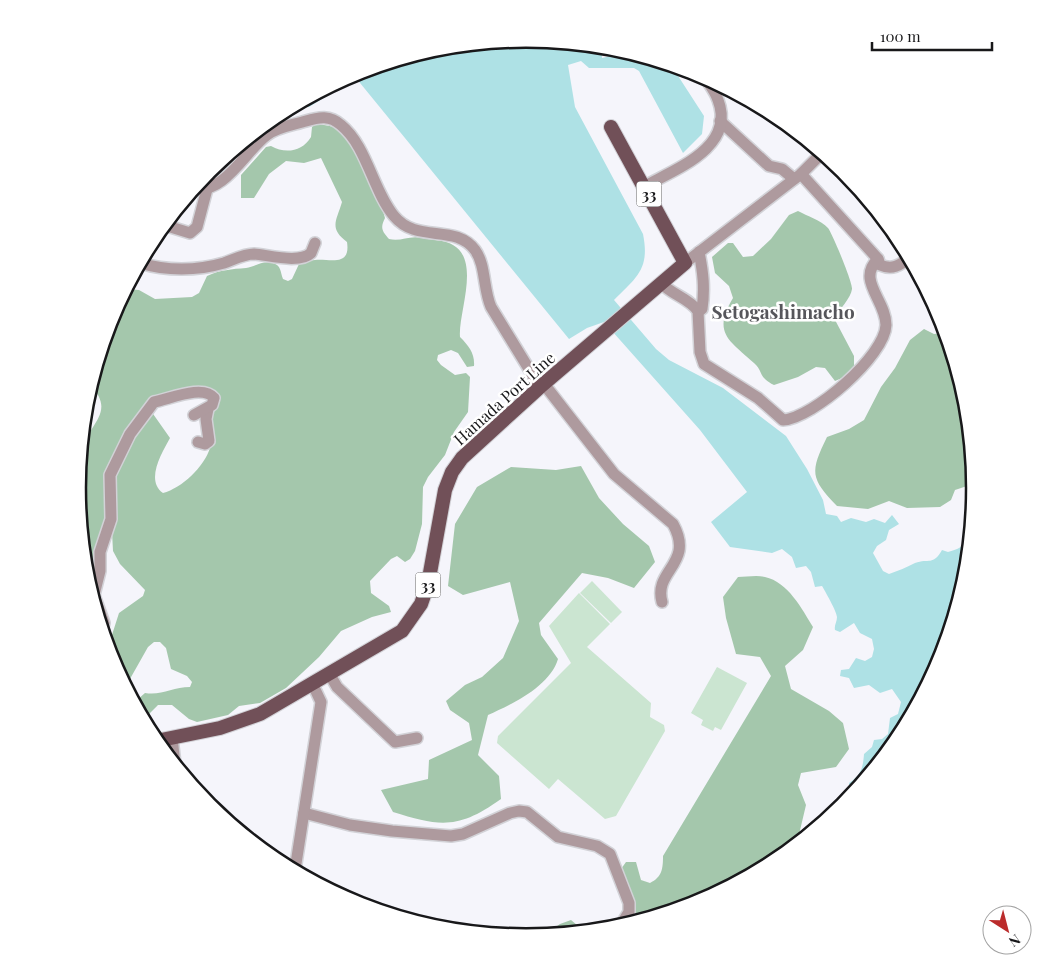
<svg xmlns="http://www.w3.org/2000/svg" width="1052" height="975" font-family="'Playfair Display',serif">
  <rect width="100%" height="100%" fill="#f5f5fb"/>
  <!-- green -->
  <g fill="#cbe5d1">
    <polygon points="592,581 622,612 611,623 580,593"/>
    <polygon points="579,593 610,624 587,647 651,703 650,717 664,725 665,731 616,816 605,819 558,779 549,789 497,743 498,736 571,663 549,626"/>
    <polygon points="717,667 747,683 721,730 715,727 713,731 701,725 703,720 691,713"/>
  </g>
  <!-- forest -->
  <g fill="#a4c7ac" fill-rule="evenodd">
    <path d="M 315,124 C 323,125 331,125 338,129 C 359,143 379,194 385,218 C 380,228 382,231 389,239 C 401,242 409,235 422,238 C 431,240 445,240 453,245 C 481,261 458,313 460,337 C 469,346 475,354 474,366 L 467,367 L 458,353 L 451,350 L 438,355 L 437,360 L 441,365 L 455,375 L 466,373 L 470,377 L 468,412 L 454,432 L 445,455 L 428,477 L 423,487 L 422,524 L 415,551 L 410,559 L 405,562 L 397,556 L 391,559 L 370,581 L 371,593 L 389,606 L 391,612 L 372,617 L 341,631 L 319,657 L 286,688 L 260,703 L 239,706 L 228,715 L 197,722 L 189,719 L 172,705 L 158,705 L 148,715 L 143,715 L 136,705 L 137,700 L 145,693 C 161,696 173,687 190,687 L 192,682 L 187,676 L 171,669 L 166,648 L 160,642 L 154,642 L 148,647 L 126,686 L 111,659 L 106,641 L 111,638 L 119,613 L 143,596 L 145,590 L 120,564 L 113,551 L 112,532 L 89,584 L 86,575 C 82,535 73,493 81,453 C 86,425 118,413 90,385 L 112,316 L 126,289 L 139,290 L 155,299 L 192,297 L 199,293 L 207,276 C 220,270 232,269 246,268 C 257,266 266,258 277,265 C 281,268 281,274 283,279 L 288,281 L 292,279 L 299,264 C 304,263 309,260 315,260 C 328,258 351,268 347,242 C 329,228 336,222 342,202 L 321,158 L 304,163 L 286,161 L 269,174 L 254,198 L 241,198 L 241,175 L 266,147 L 271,146 C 285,154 302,152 311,137 L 312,127 ZM 174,395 L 217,399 C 214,405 208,414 208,421 C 208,430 214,439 210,448 C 204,467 182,488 163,493 C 145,480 162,453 170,438 L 151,411 Z"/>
    <path d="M 798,211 C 807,216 821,220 828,228 C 832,233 853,283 852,289 C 851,298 839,310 834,318 L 854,356 L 854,368 L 842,378 L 835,381 L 825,368 L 816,367 L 798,377 L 774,385 C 757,376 764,372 754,363 C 729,340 712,333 733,298 L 729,286 L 715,273 L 712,257 L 728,243 L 733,243 L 743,257 L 753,256 L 771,239 L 789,215 Z"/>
    <path d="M 924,329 L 934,334 L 946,333 L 966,400 L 975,487 L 970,485 L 955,490 L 951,500 L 940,507 L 907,508 L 889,501 L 868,509 L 837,506 C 810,478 810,472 827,437 L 849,429 L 864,420 L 881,387 L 895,368 L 910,340 Z"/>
    <path d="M 581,466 L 599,498 L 623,524 L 649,546 L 655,562 L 634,588 L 608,578 L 582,573 L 539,623 L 541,635 L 558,659 C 550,686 513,704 488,715 L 478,755 L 499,776 L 501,799 C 459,829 441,827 393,812 L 381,790 L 428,779 L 429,760 L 472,740 L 469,723 L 450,710 L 446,701 L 465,685 L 482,677 L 503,658 L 519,621 L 510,582 L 463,595 L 448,586 L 455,524 L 477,487 L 511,467 L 556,470 Z"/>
    <path d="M 738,577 C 746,577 757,575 765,577 C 788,582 802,609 813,627 L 803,650 L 785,666 L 791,689 L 829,711 L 843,723 L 849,749 L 836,767 L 801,773 L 798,785 L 806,805 L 797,843 L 775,861 L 697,902 L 628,923 L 635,910 L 631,893 L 621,869 L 626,862 L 636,862 L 641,880 L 650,883 C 662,877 663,869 663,856 L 771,676 L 760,657 L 736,654 L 726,618 L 723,597 Z"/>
    <polygon points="571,920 584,931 546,934 560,924"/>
  </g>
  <!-- water -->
  <path fill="#aee1e5" d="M 526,39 L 563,42 L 575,46 L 601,46 L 602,58 L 628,52 L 671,65 L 704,116 L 702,134 L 683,153 L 639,71 L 634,68 L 589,68 L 581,61 L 568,65 L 575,107 L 643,234 C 650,269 637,277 614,300 L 656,349 L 669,360 L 723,388 L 786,436 L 807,469 L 823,500 L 826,514 L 837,516 L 841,522 L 851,518 L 866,522 L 874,519 L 885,523 L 892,515 L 899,524 L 889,530 L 886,540 L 877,546 L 873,553 L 883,571 L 889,574 C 898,571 907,567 915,563 C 929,558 933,566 942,550 L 948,552 C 957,549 964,548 965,538 L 970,534 L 966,575 L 940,659 L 899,737 L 850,796 L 849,783 C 861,775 863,768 864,754 L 872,747 L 874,740 L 882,739 L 888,734 L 890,718 L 898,714 L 901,702 L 892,689 L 880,693 L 869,685 L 854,688 L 849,678 L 840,676 L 841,670 L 849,669 L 856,658 L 865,661 L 872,657 L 874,649 L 872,639 L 860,633 L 854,623 L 840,632 L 835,630 C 834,625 837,622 837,617 C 837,612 825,591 822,586 L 815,587 L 811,572 L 806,566 L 796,568 L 792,557 L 782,549 L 772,553 L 730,547 L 711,522 L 747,492 L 700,430 L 604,322 L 587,328 L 569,339 L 356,78 L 309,107 L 295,104 L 355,73 L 439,47 Z"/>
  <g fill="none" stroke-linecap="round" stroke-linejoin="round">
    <defs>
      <g id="minor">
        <polyline points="720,121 769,166 782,169 794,179"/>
        <path d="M 801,174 L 878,259 L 880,265 C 892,270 900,266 909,257"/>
        <path d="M 645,186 C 676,169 736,147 718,100 C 715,91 709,84 704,76"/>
        <path d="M 194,188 C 223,196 247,149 267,135 C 277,127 293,125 306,121 C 319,117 330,115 341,125 C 367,146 373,191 394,216 C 417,244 455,223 475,250 C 486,265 483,289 491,307 L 540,387"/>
        <polyline points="164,225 190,233 197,227 207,189"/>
        <path d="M 140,263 C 166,271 197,271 224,263 C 233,260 244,254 254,254 C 268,255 300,264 311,253 L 315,243"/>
        <polyline points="685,263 801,174 822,153"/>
        <path d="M 661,283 C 672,295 689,298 698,311 L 700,352 L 704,364 L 758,398 L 783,420 C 813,418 885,356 886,325 C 886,300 856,280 878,259"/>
        <path d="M 698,311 L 702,309 C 705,288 703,272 699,252"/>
        <path d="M 544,384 L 614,474 L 673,524 C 695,564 653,570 662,602"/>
        <polyline points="198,442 205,444 209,441 206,419 208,409"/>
        <path d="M 102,630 L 104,623 L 94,595 L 100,571 L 100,552 L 111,519 L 110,475 L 130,434 L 154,402 C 170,399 203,384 214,398 L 212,405 L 194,415"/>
        <polyline points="330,675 337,687 395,742 417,738"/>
        <polyline points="172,738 175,764"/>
        <polyline points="304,813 350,825 392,831 451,836 463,834 510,813 519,811 527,812 558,837 597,846 610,854 629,903 629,912 621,925"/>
        <polyline points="295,870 321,702 313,685"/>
      </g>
      <polyline id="major" points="156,741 220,728 260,714 402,631 421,604 428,584 445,490 452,472 462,458 540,387 685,263 611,127"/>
    </defs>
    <!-- minor casing -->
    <use href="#minor" stroke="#d2d2d7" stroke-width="14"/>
    <!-- major casing -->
    <use href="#major" stroke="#d2d2d7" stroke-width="16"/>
    <!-- minor -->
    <use href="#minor" stroke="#ae9a9e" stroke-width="11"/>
    <!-- major -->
    <use href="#major" stroke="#715058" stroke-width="14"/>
  </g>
  <g text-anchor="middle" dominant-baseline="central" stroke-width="5" stroke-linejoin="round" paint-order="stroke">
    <!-- shield labels -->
    <g fill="#fff" stroke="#5d5d5f" stroke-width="1">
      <rect x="636.5" y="181.5" width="25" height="25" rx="4"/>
      <rect x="415.5" y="572.5" width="25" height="25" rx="4"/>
    </g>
    <g font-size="15" font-weight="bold" fill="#18181a">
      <text x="649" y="194">33</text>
      <text x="428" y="585">33</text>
    </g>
    <!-- street labels -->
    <g font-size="16" fill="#18181a" stroke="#fff">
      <text transform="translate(504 398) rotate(-42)">Hamada Port Line</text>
    </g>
    <!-- quarter labels -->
    <g font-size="19" font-weight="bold" fill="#56565b" stroke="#fff">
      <text x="783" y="311">Setogashimacho</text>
    </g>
  </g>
  <!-- crop -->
  <path d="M0 0H1052V975H0ZM86 488a440 440 0 1 1 880 0a440 440 0 1 1-880 0Z" fill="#fff" fill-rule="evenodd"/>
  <path fill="none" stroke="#18181a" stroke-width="2.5" d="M86 488a440 440 0 1 1 880 0a440 440 0 1 1-880 0Z"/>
  <!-- north arrow -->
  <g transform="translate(1007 930) rotate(144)"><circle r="24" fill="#ffffff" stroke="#a3a3a3"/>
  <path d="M0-4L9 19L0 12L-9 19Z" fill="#bb2c2c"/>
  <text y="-8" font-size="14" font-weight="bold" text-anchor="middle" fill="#18181a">N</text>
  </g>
  <!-- scale -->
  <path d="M872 42v8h120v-8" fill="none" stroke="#18181a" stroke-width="2.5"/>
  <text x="880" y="42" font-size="15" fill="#18181a" stroke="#ffffff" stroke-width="4" paint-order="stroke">100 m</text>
</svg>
